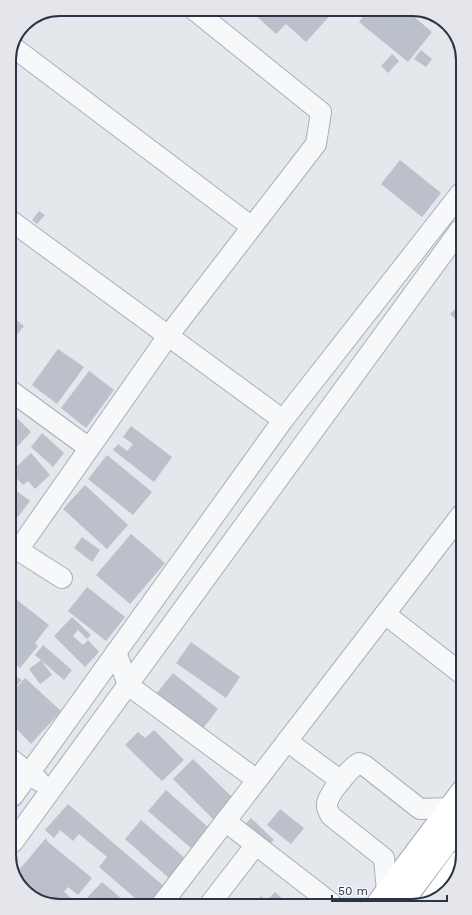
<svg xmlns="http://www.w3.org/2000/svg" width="472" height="915" font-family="'Work Sans',sans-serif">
  <rect width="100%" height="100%" fill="#e4e7ec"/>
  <!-- building -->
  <g fill="#bbc0ca">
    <polygon points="249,9 336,9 306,42 286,24 276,34"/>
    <polygon points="369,9 405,9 432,32 408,62 359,22"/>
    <polygon points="421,50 432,59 426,67 414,59"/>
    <polygon points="392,54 399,61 388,73 381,66"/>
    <polygon points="400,160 441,193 422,217 381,184"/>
    <polygon points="39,211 45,215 37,224 32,220"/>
    <polygon points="460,294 460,303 456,298"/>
    <polygon points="457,307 460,310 460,324 450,314"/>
    <polygon points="10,315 24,326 10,343"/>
    <polygon points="58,349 84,367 57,404 32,385"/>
    <polygon points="89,371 114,390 86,428 61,408"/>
    <polygon points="11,412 31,432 11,453"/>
    <polygon points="131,426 172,457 154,482 113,450 118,444 127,451 133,444 123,437"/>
    <polygon points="42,433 64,453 53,467 31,447"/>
    <polygon points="31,453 50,475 35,489 28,481 23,485 11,472"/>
    <polygon points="107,455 152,492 133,515 88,479"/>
    <polygon points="85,485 128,525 107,549 63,509"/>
    <polygon points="11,487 30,501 18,517 11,512"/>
    <polygon points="131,534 165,563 130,604 96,575"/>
    <polygon points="82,537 100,550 92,562 74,548"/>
    <polygon points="87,587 125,617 106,641 68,611"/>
    <polygon points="12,596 49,625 35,643 38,646 20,668 12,661"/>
    <polygon points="72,617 91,635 87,639 78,630 73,636 83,645 88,640 99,652 85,667 54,636"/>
    <polygon points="191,642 240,677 226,698 176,663"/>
    <polygon points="43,645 72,670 64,680 35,655"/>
    <polygon points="41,660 52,675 40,684 29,669"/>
    <polygon points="173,673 218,709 201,731 156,694"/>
    <polygon points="12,674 22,680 12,691"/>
    <polygon points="25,678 61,711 31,744 12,724 12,696 15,693 13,692"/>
    <polygon points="154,730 184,760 162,781 125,745 138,732 145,738"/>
    <polygon points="193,759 233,798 213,819 173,779"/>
    <polygon points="166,790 208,827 191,848 148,811"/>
    <polygon points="68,804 166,888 152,905 143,905 99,867 107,857 79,834 73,841 60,830 54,838 45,830"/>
    <polygon points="280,809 304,828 291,844 267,825"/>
    <polygon points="251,818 274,840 266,848 244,826"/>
    <polygon points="141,820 187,860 170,879 125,839"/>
    <polygon points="46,838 48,842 92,878 78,895 68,887 64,892 76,902 73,906 57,906 31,897 14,876"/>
    <polygon points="102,882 129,905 89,906 84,901"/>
    <polygon points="275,892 288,904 254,904 261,896 266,901"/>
  </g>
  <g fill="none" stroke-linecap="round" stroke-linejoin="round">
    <defs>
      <g id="minor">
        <polyline points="13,47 252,227"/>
        <polyline points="10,220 283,420"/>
        <polyline points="11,391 89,448"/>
        <polyline points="18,550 168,336 316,144 321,112 193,9"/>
        <polyline points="11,551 18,550 62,578"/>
        <polyline points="385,614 462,674"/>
        <polyline points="116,652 128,685 257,780"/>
        <polyline points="287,741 341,781"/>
        <polyline points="12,760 39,781"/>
        <polyline points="13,796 283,420 460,194"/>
        <polyline points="225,821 331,903"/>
        <polyline points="13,842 460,230"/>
        <path d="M 387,891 L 384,858 L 331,816 C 329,812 326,808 327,804 C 328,794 350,768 359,763 L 364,765 L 420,809 L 450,808"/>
        <polyline points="210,904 255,846"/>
        <polyline points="161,905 461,515"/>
      </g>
      <g id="major">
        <polyline points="402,902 463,821"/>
        <polyline points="431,902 461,861"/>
        <polyline points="378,903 463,790"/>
      </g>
    </defs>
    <!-- minor casing -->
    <use href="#minor" stroke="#a9aeb7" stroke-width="22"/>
    <!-- major casing -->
    <use href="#major" stroke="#a3abb8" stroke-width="24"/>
    <!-- minor -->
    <use href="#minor" stroke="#f7f8fa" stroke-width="20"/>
    <!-- major -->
    <use href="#major" stroke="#fff" stroke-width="22"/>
  </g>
  <!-- crop -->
  <path d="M0 0H472V915H0ZM60 16H412A44 44 0 0 1 456 60V855A44 44 0 0 1 412 899H60A44 44 0 0 1 16 855V60A44 44 0 0 1 60 16Z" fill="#e4e6eb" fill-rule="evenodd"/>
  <path fill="none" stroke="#2b3445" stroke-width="2" d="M60 16H412A44 44 0 0 1 456 60V855A44 44 0 0 1 412 899H60A44 44 0 0 1 16 855V60A44 44 0 0 1 60 16Z"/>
  <!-- scale -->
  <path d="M332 895v6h115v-6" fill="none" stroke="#2b3445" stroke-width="2"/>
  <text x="338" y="895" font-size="12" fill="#2b3445" stroke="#f4f6f9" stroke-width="3" paint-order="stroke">50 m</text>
</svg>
